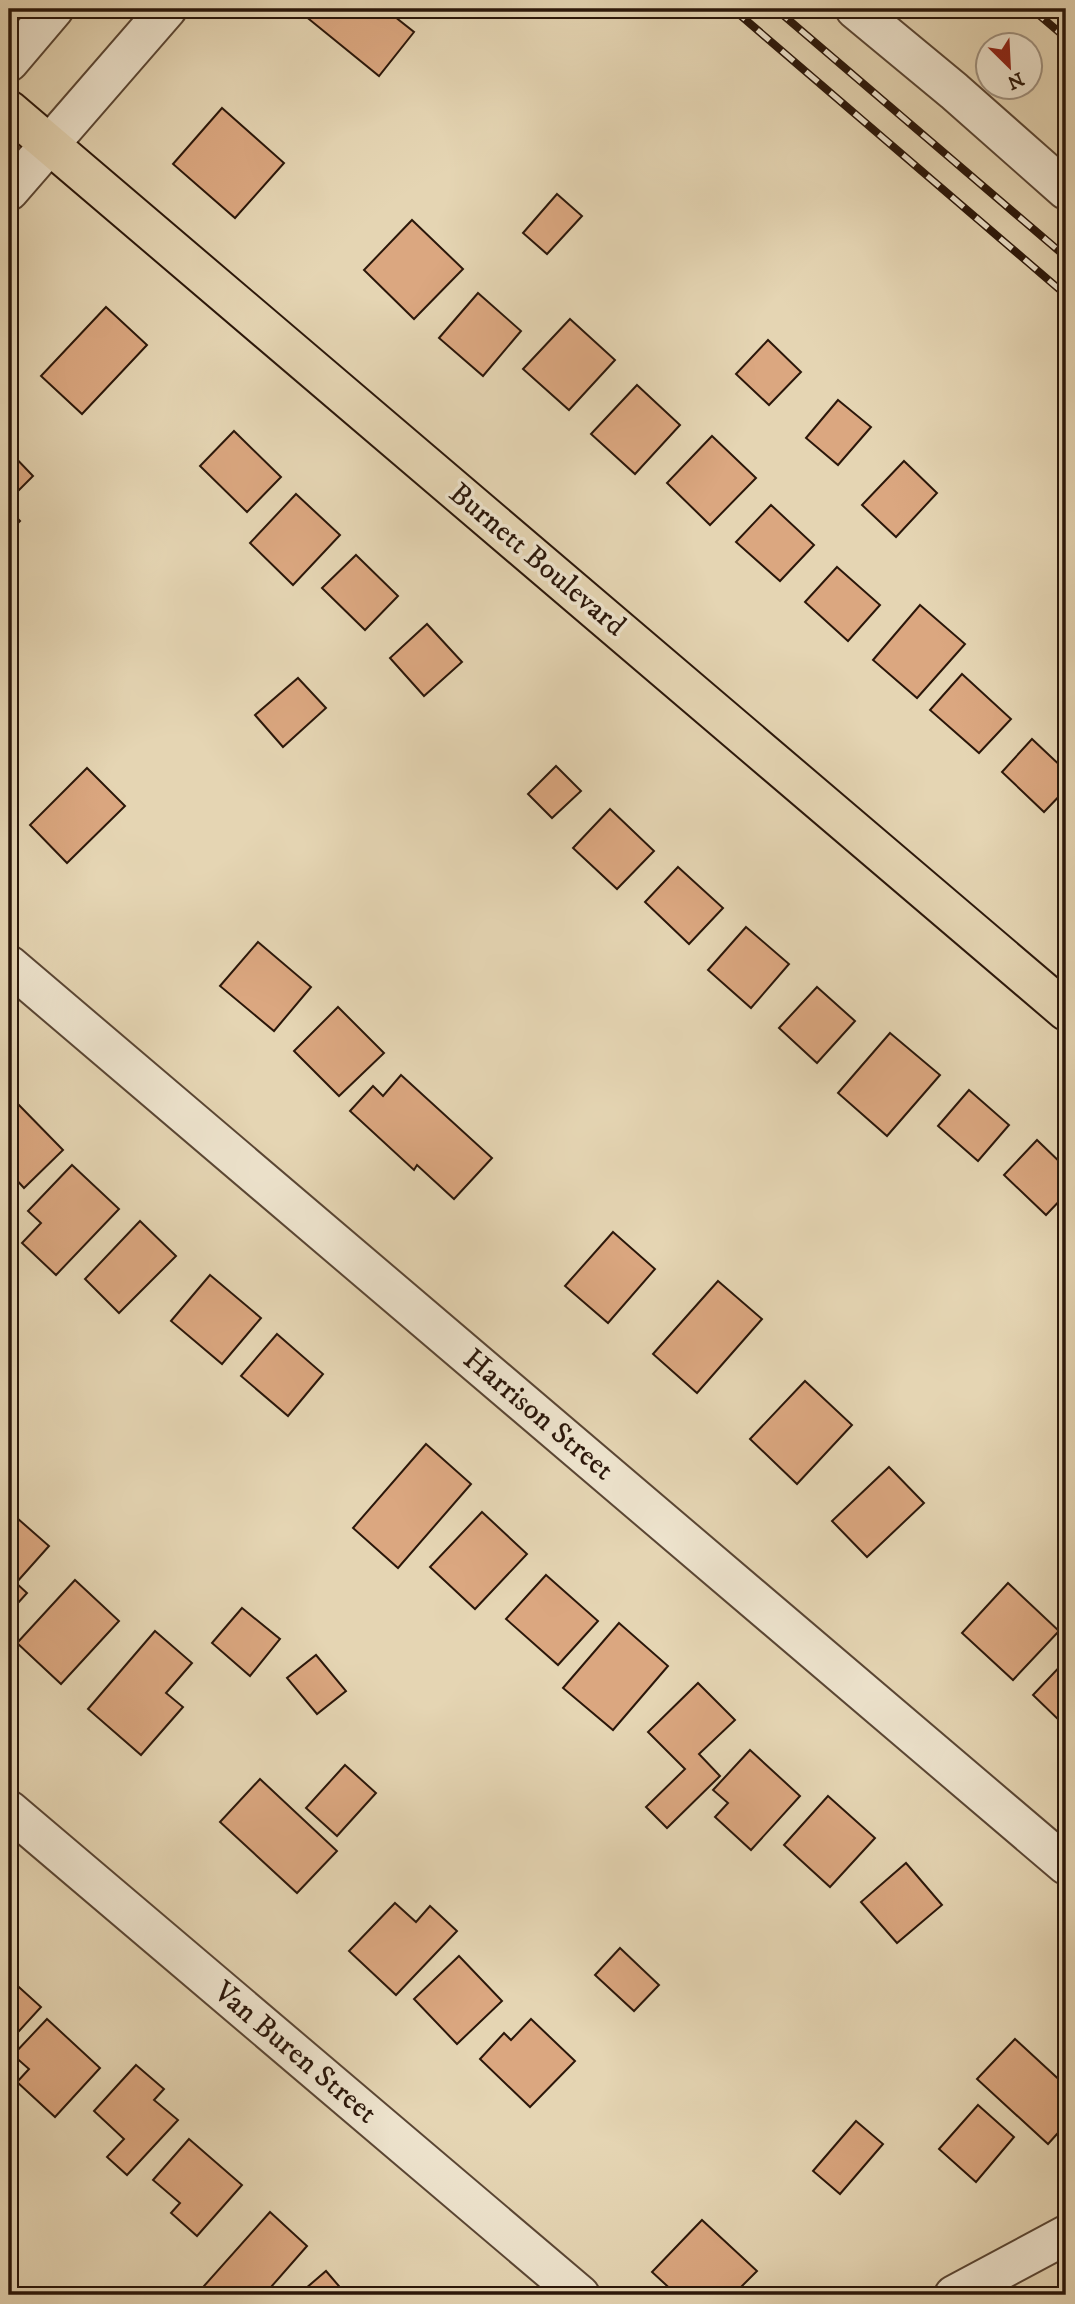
<svg xmlns="http://www.w3.org/2000/svg" width="1075" height="2304" font-family="'IM FELL DW Pica',serif">
  <rect width="100%" height="100%" fill="#e5d5b3"/>
  <filter id="stains"><feTurbulence type="fractalNoise" baseFrequency=".00286" numOctaves="4"/><feColorMatrix values="0 0 0 0 .2 0 0 0 0 .09 0 0 0 0 .02 0 0 0 .5 -.17"/></filter>
  <radialGradient id="worn" r=".72"><stop offset=".6" stop-color="#630" stop-opacity="0"/><stop offset="1" stop-color="#630" stop-opacity=".3"/></radialGradient>
  <!-- building -->
  <g fill="#dba780" stroke="#2b170a" stroke-width="2">
    <polygon points="301,9 385,9 414,32 379,76 299,11"/>
    <polygon points="222,108 284,163 235,218 173,164"/>
    <polygon points="557,194 582,216 547,254 523,233"/>
    <polygon points="412,220 463,269 414,319 364,270"/>
    <polygon points="478,293 521,331 483,376 439,338"/>
    <polygon points="106,307 147,345 82,414 41,376"/>
    <polygon points="570,319 615,360 569,410 523,369"/>
    <polygon points="768,340 801,372 769,405 736,374"/>
    <polygon points="637,385 680,425 635,474 591,434"/>
    <polygon points="838,400 871,427 838,465 806,438"/>
    <polygon points="234,431 281,477 247,512 200,466"/>
    <polygon points="712,436 756,478 710,525 667,483"/>
    <polygon points="9,451 33,476 9,500"/>
    <polygon points="904,461 937,493 896,537 862,505"/>
    <polygon points="296,494 340,535 293,585 250,543"/>
    <polygon points="771,505 814,545 780,581 736,542"/>
    <polygon points="9,510 20,521 9,532"/>
    <polygon points="356,555 398,596 365,630 322,588"/>
    <polygon points="837,567 880,605 848,641 805,602"/>
    <polygon points="920,605 965,644 917,698 873,660"/>
    <polygon points="427,624 462,662 424,696 390,658"/>
    <polygon points="962,674 1011,719 979,753 930,710"/>
    <polygon points="298,678 326,708 283,747 255,715"/>
    <polygon points="1032,739 1066,771 1066,789 1044,812 1002,772"/>
    <polygon points="556,766 581,791 552,818 528,794"/>
    <polygon points="87,768 125,806 67,863 30,825"/>
    <polygon points="610,809 654,851 617,889 573,848"/>
    <polygon points="678,867 723,908 689,944 645,902"/>
    <polygon points="746,927 789,964 751,1008 708,970"/>
    <polygon points="258,942 311,987 274,1031 220,986"/>
    <polygon points="817,987 855,1021 817,1063 779,1028"/>
    <polygon points="338,1007 384,1053 339,1096 294,1051"/>
    <polygon points="890,1033 940,1075 887,1136 838,1093"/>
    <polygon points="401,1075 492,1158 454,1199 417,1165 414,1170 350,1111 373,1086 383,1096"/>
    <polygon points="969,1090 1009,1125 978,1161 938,1126"/>
    <polygon points="15,1101 63,1150 24,1188 13,1176 9,1181 9,1107"/>
    <polygon points="1037,1140 1066,1168 1066,1194 1046,1215 1004,1175"/>
    <polygon points="72,1165 119,1209 56,1275 22,1243 41,1223 28,1211"/>
    <polygon points="140,1221 176,1256 119,1313 85,1279"/>
    <polygon points="613,1232 655,1269 608,1323 565,1286"/>
    <polygon points="210,1275 261,1318 222,1364 171,1321"/>
    <polygon points="718,1281 762,1319 697,1393 653,1354"/>
    <polygon points="277,1334 323,1374 288,1416 241,1376"/>
    <polygon points="805,1381 852,1425 797,1484 750,1439"/>
    <polygon points="426,1444 471,1484 398,1568 353,1528"/>
    <polygon points="889,1467 924,1503 867,1557 832,1521"/>
    <polygon points="9,1511 49,1546 16,1583 27,1593 9,1613"/>
    <polygon points="482,1512 527,1554 475,1609 430,1567"/>
    <polygon points="546,1575 598,1621 558,1665 506,1619"/>
    <polygon points="75,1580 119,1621 61,1684 17,1643"/>
    <polygon points="1008,1583 1059,1631 1013,1680 962,1633"/>
    <polygon points="242,1608 280,1639 250,1676 212,1643"/>
    <polygon points="619,1623 668,1666 613,1730 563,1688"/>
    <polygon points="155,1631 192,1663 166,1693 183,1707 141,1755 88,1709"/>
    <polygon points="316,1655 346,1691 317,1714 287,1678"/>
    <polygon points="1066,1660 1066,1727 1033,1695"/>
    <polygon points="698,1683 735,1720 699,1754 720,1776 667,1828 646,1807 685,1769 648,1732"/>
    <polygon points="750,1750 800,1796 751,1850 715,1817 728,1803 713,1790"/>
    <polygon points="345,1765 376,1793 337,1836 306,1808"/>
    <polygon points="260,1779 337,1851 297,1893 220,1822"/>
    <polygon points="828,1796 875,1838 830,1887 784,1845"/>
    <polygon points="906,1863 942,1905 897,1943 861,1902"/>
    <polygon points="395,1903 416,1922 430,1906 457,1931 396,1995 349,1951"/>
    <polygon points="620,1948 659,1985 634,2011 595,1975"/>
    <polygon points="459,1956 502,2001 457,2044 414,1999"/>
    <polygon points="10,1979 41,2007 9,2042 9,1981"/>
    <polygon points="47,2019 100,2068 55,2117 17,2082 29,2069 13,2055"/>
    <polygon points="531,2019 575,2061 530,2107 480,2059 504,2033 511,2040"/>
    <polygon points="1015,2039 1066,2086 1066,2124 1048,2144 977,2079"/>
    <polygon points="136,2065 164,2089 154,2100 178,2120 127,2175 107,2157 124,2139 94,2111"/>
    <polygon points="978,2105 1014,2137 976,2182 939,2149"/>
    <polygon points="856,2121 883,2144 840,2194 813,2171"/>
    <polygon points="189,2139 242,2185 197,2236 171,2213 180,2203 153,2180"/>
    <polygon points="270,2212 307,2246 264,2295 196,2295"/>
    <polygon points="702,2220 757,2271 733,2295 677,2295 652,2272"/>
    <polygon points="326,2271 344,2292 340,2295 298,2295"/>
  </g>
  <g fill="none" stroke-linecap="round" stroke-linejoin="round">
    <defs>
      <g id="minor">
        <polyline points="855,9 954,91 1066,190"/>
        <polyline points="9,62 54,9"/>
        <polyline points="9,191 167,9"/>
        <polyline points="9,965 1066,1865"/>
        <polyline points="9,1810 580,2295"/>
        <polyline points="954,2295 1066,2235"/>
      </g>
      <polyline id="major" points="9,110 1066,1011"/>
    </defs>
    <!-- minor casing -->
    <use href="#minor" stroke="#5a4634" stroke-width="42"/>
    <!-- major casing -->
    <use href="#major" stroke="#2b170a" stroke-width="42"/>
    <!-- minor -->
    <use href="#minor" stroke="#eee4ce" stroke-width="38"/>
    <!-- major -->
    <use href="#major" stroke="#e5d5b3" stroke-width="38"/>
    <defs>
      <g id="rail">
        <polyline points="733,9 1066,295"/>
        <polyline points="776,9 1066,257"/>
        <polyline points="1032,9 1066,38"/>
      </g>
    </defs>
    <!-- rail casing -->
    <use href="#rail" stroke="#2b170a" stroke-width="8"/>
    <!-- rail -->
    <use href="#rail" stroke="#eee4ce" stroke-width="5" stroke-dasharray="16" stroke-linecap="butt"/>
  </g>
  <g text-anchor="middle" dominant-baseline="central" stroke-width="7" stroke-linejoin="round" paint-order="stroke">
    <!-- street labels -->
    <g font-size="30" fill="#2b170a" stroke="#eee4ce">
      <text transform="translate(537 560) rotate(40)">Burnett Boulevard</text>
      <text transform="translate(538 1415) rotate(40)">Harrison Street</text>
      <text transform="translate(295 2053) rotate(40)">Van Buren Street</text>
    </g>
  </g>
  <!-- margin -->
  <rect width="1075" height="2304" fill="none" stroke="#e5d5b3" stroke-width="35"/>
  <rect x="10" y="10" width="1054" height="2283" fill="none" stroke="#2b170a" stroke-width="3.5"/>
  <rect x="18" y="18" width="1040" height="2269" fill="none" stroke="#2b170a" stroke-width="2"/>
  <!-- north arrow -->
  <g transform="translate(1009 66) rotate(156)"><circle r="33" fill="#eee4ce" stroke="#a09280" stroke-width="2"/>
  <path d="M0-5L12 26L0 18L-12 26Z" fill="#8f2418"/>
  <text y="-10" font-size="19" font-weight="bold" text-anchor="middle" fill="#2b170a">N</text>
  </g>
  <rect width="100%" height="100%" filter="url(#stains)"/>
  <rect width="100%" height="100%" fill="url(#worn)"/>
</svg>
